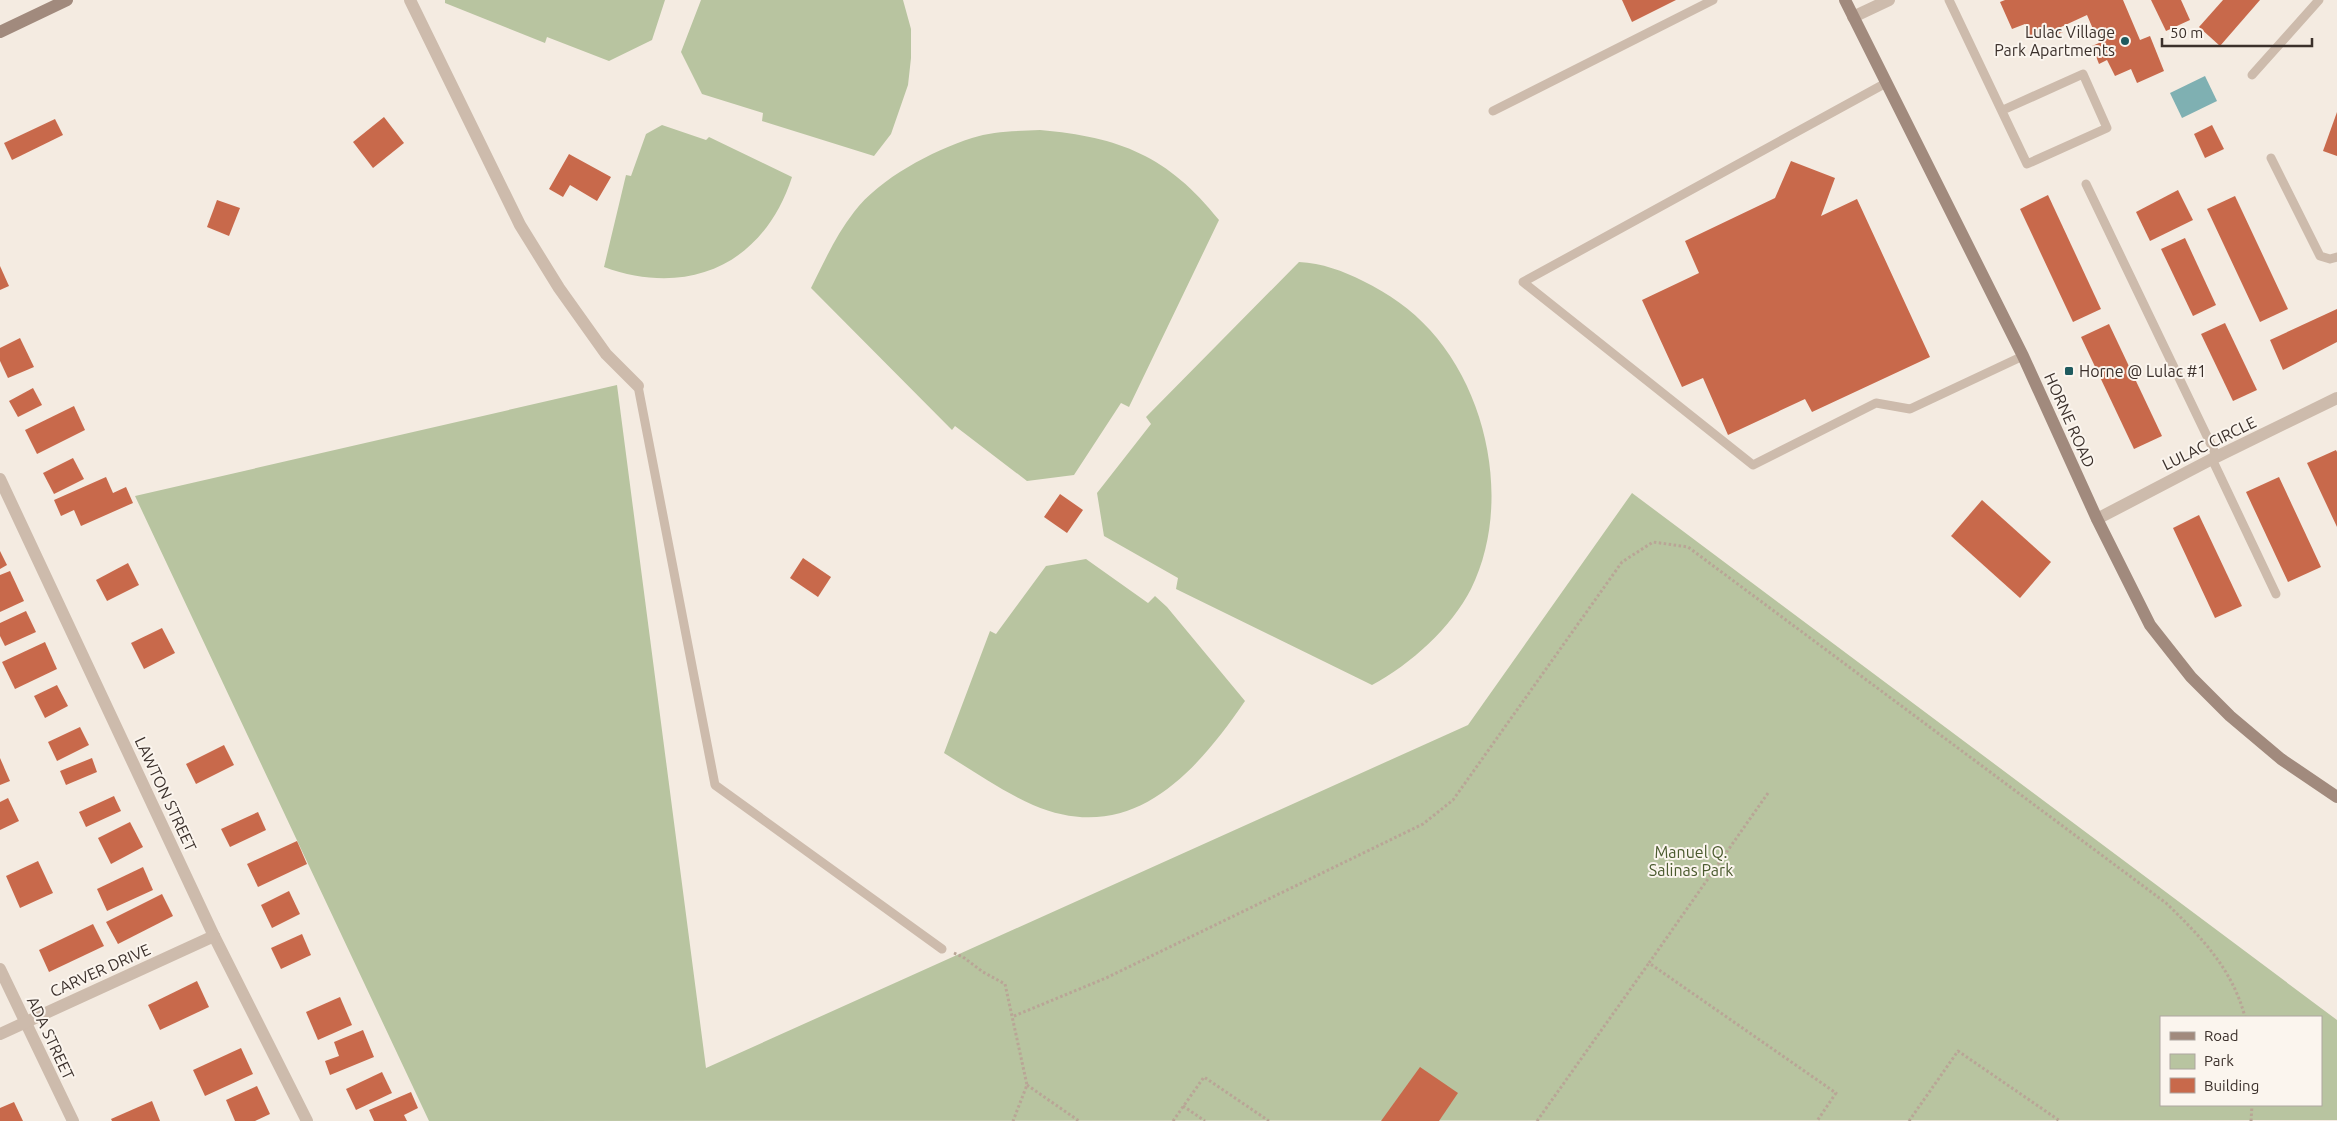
<svg xmlns="http://www.w3.org/2000/svg" width="2337" height="1121" font-family="Ubuntu,sans-serif">
  <rect width="100%" height="100%" fill="#f4ebe1"/>
  <!-- green -->
  <g fill="#b8c4a0" fill-rule="evenodd">
    <polygon points="445,0 665,0 652,40 609,61 547,37 545,43 445,3"/>
    <polygon points="701,0 903,0 911,29 911,58 908,85 891,134 874,156 762,121 763,113 702,94 681,52"/>
    <path d="M 662,125 L 706,140 L 709,137 L 792,177 C 764,264 689,298 604,267 L 626,175 L 631,176 L 646,134 Z"/>
    <path d="M 1040,130 C 1120,137 1168,156 1219,220 L 1129,407 L 1121,403 L 1074,475 L 1027,481 L 955,426 L 952,430 L 811,288 C 824,262 836,235 854,212 C 880,178 932,151 972,138 C 993,131 1017,131 1040,130 Z"/>
    <path d="M 1299,262 C 1322,263 1343,271 1363,281 C 1388,293 1412,310 1430,330 C 1490,396 1511,508 1471,589 C 1451,628 1411,664 1372,685 L 1176,589 L 1178,578 L 1104,536 L 1097,493 L 1151,424 L 1146,417 Z"/>
    <path d="M 617,385 L 706,1068 L 1468,725 L 1632,493 L 2337,1020 L 2337,1120 L 429,1121 L 135,496 ZM 2161,1017 L 2321,1017 L 2321,1105 L 2161,1105 Z"/>
    <path d="M 1086,559 L 1148,603 L 1155,596 L 1167,607 L 1245,701 C 1195,774 1131,847 1033,805 C 1002,791 973,771 944,753 L 990,631 L 996,634 L 1046,566 Z"/>
  </g>
  <!-- water -->
  <polygon fill="#7fb0b2" points="2205,76 2217,101 2182,118 2170,93"/>
  <!-- building -->
  <g fill="#c8694b">
    <polygon points="1622,0 1676,0 1632,22"/>
    <polygon points="2005,0 2123,0 2140,40 2150,36 2164,71 2137,83 2131,69 2115,76 2107,60 2099,64 2092,46 2099,43 2087,15 2061,27 2063,32 2047,39 2044,34 2031,39 2025,24 2012,29 2000,2"/>
    <polygon points="2151,0 2181,0 2190,20 2166,31"/>
    <polygon points="2223,0 2260,0 2220,46 2199,27"/>
    <polygon points="2337,112 2337,156 2323,151"/>
    <polygon points="384,117 404,143 373,168 353,142"/>
    <polygon points="55,119 63,135 12,160 4,143"/>
    <polygon points="2212,125 2224,149 2205,158 2194,134"/>
    <polygon points="569,154 611,177 597,201 570,185 563,197 549,189"/>
    <polygon points="1791,161 1835,178 1821,216 1857,199 1930,357 1812,412 1805,399 1728,435 1703,378 1682,387 1642,300 1699,273 1685,241 1775,198"/>
    <polygon points="2178,190 2193,220 2150,241 2136,212"/>
    <polygon points="2048,195 2101,309 2073,322 2020,209"/>
    <polygon points="2235,196 2288,309 2260,322 2207,209"/>
    <polygon points="217,200 240,208 229,236 207,227"/>
    <polygon points="2185,238 2216,305 2193,316 2161,249"/>
    <polygon points="0,266 9,286 0,290"/>
    <polygon points="2337,309 2337,342 2283,370 2270,340"/>
    <polygon points="2225,323 2257,390 2233,401 2201,334"/>
    <polygon points="2109,324 2162,436 2134,449 2081,337"/>
    <polygon points="20,338 34,367 8,378 0,361 0,348"/>
    <polygon points="33,388 42,405 18,417 9,401"/>
    <polygon points="74,406 85,430 37,454 25,430"/>
    <polygon points="2336,450 2337,452 2337,527 2307,463"/>
    <polygon points="73,458 84,479 54,494 43,473"/>
    <polygon points="106,477 113,493 126,487 133,503 81,526 74,510 61,516 54,500"/>
    <polygon points="2279,477 2321,567 2288,582 2246,492"/>
    <polygon points="1060,494 1083,510 1067,533 1044,517"/>
    <polygon points="1982,500 2051,562 2020,598 1951,536"/>
    <polygon points="2199,515 2242,606 2215,618 2173,528"/>
    <polygon points="0,551 7,565 0,569"/>
    <polygon points="803,558 831,577 818,597 790,578"/>
    <polygon points="128,563 139,585 107,601 96,580"/>
    <polygon points="10,571 24,601 0,612 0,575"/>
    <polygon points="26,611 36,632 5,646 0,636 0,623"/>
    <polygon points="162,628 175,653 144,669 131,643"/>
    <polygon points="45,642 57,669 15,689 2,662"/>
    <polygon points="57,685 68,706 45,718 34,696"/>
    <polygon points="80,727 89,745 57,761 48,742"/>
    <polygon points="224,745 234,765 196,784 186,764"/>
    <polygon points="0,758 10,781 0,785"/>
    <polygon points="92,758 97,772 66,785 60,771"/>
    <polygon points="114,796 121,811 86,827 79,812"/>
    <polygon points="8,798 19,821 0,830 0,802"/>
    <polygon points="258,812 266,830 230,847 221,829"/>
    <polygon points="130,822 143,847 111,864 98,838"/>
    <polygon points="297,841 307,864 258,887 247,864"/>
    <polygon points="38,861 53,893 20,908 6,876"/>
    <polygon points="143,867 153,890 107,911 97,889"/>
    <polygon points="289,891 300,914 272,928 261,905"/>
    <polygon points="162,894 173,916 118,944 106,922"/>
    <polygon points="93,924 104,946 49,972 39,950"/>
    <polygon points="302,934 311,955 281,969 271,948"/>
    <polygon points="197,981 209,1007 160,1030 148,1005"/>
    <polygon points="340,997 352,1025 318,1040 306,1012"/>
    <polygon points="363,1030 374,1057 330,1075 325,1061 339,1056 334,1042"/>
    <polygon points="241,1048 253,1074 205,1096 193,1070"/>
    <polygon points="1420,1067 1458,1093 1439,1121 1381,1121"/>
    <polygon points="382,1072 392,1093 356,1110 346,1089"/>
    <polygon points="257,1086 270,1114 255,1121 235,1121 226,1100"/>
    <polygon points="411,1092 418,1108 404,1115 407,1121 374,1121 369,1110"/>
    <polygon points="152,1101 160,1121 112,1121 111,1119"/>
    <polygon points="14,1102 23,1121 0,1121 0,1108"/>
  </g>
  <g fill="none" stroke-linecap="round" stroke-linejoin="round">
    <!-- path -->
    <g stroke="#b9a596" stroke-width="3" stroke-dasharray="2.5 2.5" stroke-linecap="butt">
      <polyline points="1768,793 1649,963 1836,1093 1817,1121"/>
      <polyline points="954,953 963,957 983,972 1005,984 1027,1085 1013,1121"/>
      <path d="M 1014,1016 L 1106,978 L 1423,824 L 1453,800 L 1622,562 L 1653,542 L 1688,547 L 2166,903 C 2201,937 2232,968 2245,1017"/>
      <polyline points="1027,1085 1079,1121"/>
      <polyline points="1183,1106 1205,1121"/>
      <polyline points="1173,1121 1204,1077 1269,1121"/>
      <polyline points="1537,1121 1649,963"/>
      <polyline points="1909,1121 1958,1051 2060,1121"/>
      <polyline points="2251,1121 2252,1105"/>
    </g>
    <!-- lane -->
    <g stroke="#cdbbac" stroke-width="9">
      <polyline points="1949,0 2027,164 2107,128 2083,74 2003,110"/>
      <polyline points="2252,75 2319,0"/>
      <polyline points="1886,83 1523,282 1753,465 1876,403 1910,409 2023,356"/>
      <polyline points="1493,111 1713,0"/>
      <polyline points="2271,158 2320,256 2330,259 2337,257"/>
      <polyline points="2086,184 2217,457"/>
      <polyline points="638,386 715,785 942,949"/>
      <polyline points="2212,459 2276,594"/>
    </g>
    <!-- street -->
    <g stroke="#cdbbac" stroke-width="12">
      <polyline points="410,0 520,225 559,288 606,354 638,386"/>
      <polyline points="1853,17 1889,0"/>
      <polyline points="0,479 214,936 307,1121"/>
      <polyline points="2097,519 2212,459 2337,398"/>
      <polyline points="0,969 73,1121"/>
      <polyline points="0,1034 214,936"/>
    </g>
    <!-- secondary -->
    <g stroke="#a18a7d" stroke-width="12">
      <polyline points="1845,0 2023,356 2097,519 2150,625 2191,677 2230,716 2281,759 2337,797"/>
      <polyline points="0,32 67,0"/>
    </g>
  </g>
  <!-- markers -->
  <g fill="#1f5a5e" stroke="#fbf5ee" stroke-width="2">
    <circle cx="2125" cy="41" r="5"/>
    <rect x="2064" y="366" width="10" height="10" rx="2.5"/>
  </g>
  <g text-anchor="middle" dominant-baseline="central" stroke-width="4" stroke-linejoin="round" paint-order="stroke">
    <!-- poi labels -->
    <g font-size="16" fill="#3b302b" stroke="#fbf5ee" text-anchor="end">
      <text x="2115" y="32">Lulac Village<tspan x="2115" dy="18">Park Apartments</tspan></text>
      <text x="2079" y="371" text-anchor="start">Horne @ Lulac #1</text>
    </g>
    <!-- street labels -->
    <g font-size="16" fill="#3b302b" stroke="#fbf5ee">
      <text transform="translate(2070 420) rotate(66)">HORNE ROAD</text>
      <text transform="translate(2209 443) rotate(-26)">LULAC CIRCLE</text>
      <text transform="translate(166 794) rotate(65)">LAWTON STREET</text>
      <text transform="translate(100 970) rotate(-24)">CARVER DRIVE</text>
      <text transform="translate(51 1038) rotate(65)">ADA STREET</text>
    </g>
    <!-- park labels -->
    <g font-size="16" fill="#4a5a2e" stroke="#fbf5ee">
      <text x="1691" y="852">Manuel Q.<tspan x="1691" dy="18">Salinas Park</tspan></text>
    </g>
  </g>
  <!-- legend -->
  <rect x="2160" y="1016" width="162" height="90" fill="#fbf5ee" stroke="#aea6a0"/>
  <rect x="2170" y="1032" width="25" height="8" fill="#a18a7d" stroke="#aea6a0"/>
  <text x="2204" y="1041" font-size="15" fill="#3b302b">Road</text>
  <rect x="2170" y="1054" width="25" height="15" fill="#b8c4a0" stroke="#aea6a0"/>
  <text x="2204" y="1066" font-size="15" fill="#3b302b">Park</text>
  <rect x="2170" y="1078" width="25" height="15" fill="#c8694b" stroke="#aea6a0"/>
  <text x="2204" y="1091" font-size="15" fill="#3b302b">Building</text>
  <!-- scale -->
  <path d="M2162 38v8h150v-8" fill="none" stroke="#3b302b" stroke-width="2.5"/>
  <text x="2170" y="38" font-size="15" fill="#3b302b" stroke="#fbf5ee" stroke-width="4" paint-order="stroke">50 m</text>
</svg>
